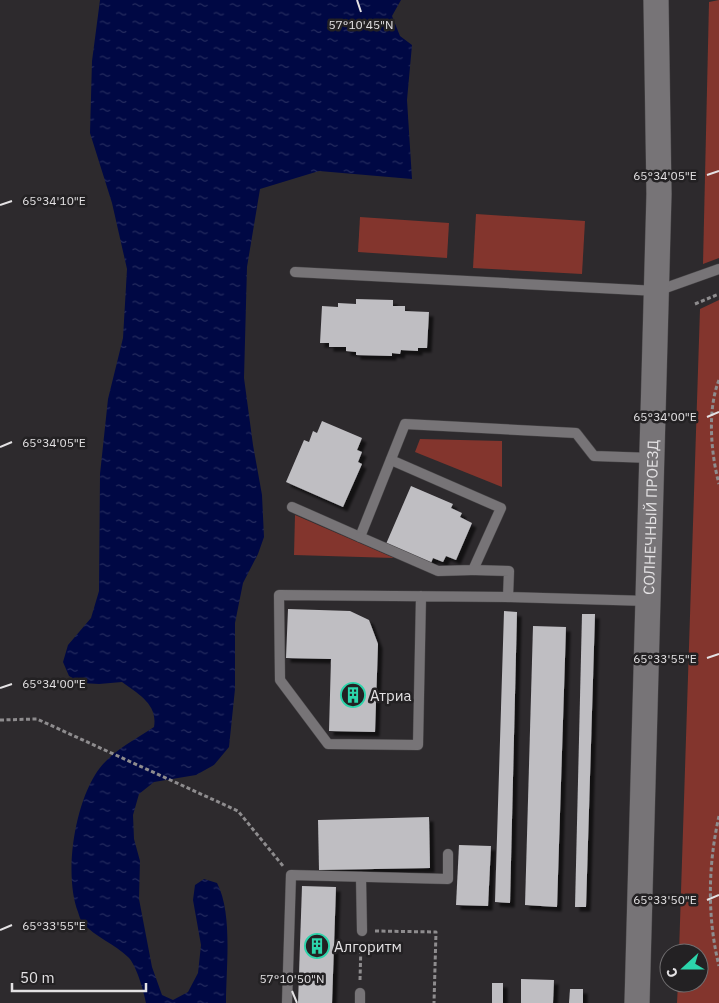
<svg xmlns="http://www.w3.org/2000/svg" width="719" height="1003" font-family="'IBM Plex Sans',sans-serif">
  <defs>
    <pattern id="water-ripples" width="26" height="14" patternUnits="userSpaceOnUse" patternTransform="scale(1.25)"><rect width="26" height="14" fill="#000844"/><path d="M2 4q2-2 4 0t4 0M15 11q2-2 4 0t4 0" fill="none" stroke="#252c5f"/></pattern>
    <filter id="shadow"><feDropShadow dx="4.5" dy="4.5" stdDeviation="1" flood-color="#0009"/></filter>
  </defs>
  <rect width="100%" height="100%" fill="#2d2a2d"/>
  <!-- green -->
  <g fill="#83352d">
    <polygon points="719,0 719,258 703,264 709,2"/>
    <polygon points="476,214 585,221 582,274 473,268"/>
    <polygon points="360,217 449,223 447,258 358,252"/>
    <polygon points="719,300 719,1003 677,1003 678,983 699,983 699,953 679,953 700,309"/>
    <polygon points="420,439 502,441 502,487 415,452"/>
    <polygon points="295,515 394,558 294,555"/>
  </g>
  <!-- water -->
  <path fill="url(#water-ripples)" d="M 100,0 L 401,0 L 392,16 L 400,36 L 412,45 L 407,100 L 412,179 L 319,171 L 260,189 L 247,267 L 244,378 L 253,445 L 262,495 L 264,537 L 258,554 L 243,583 L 235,623 L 235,689 L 229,747 L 214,765 L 196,775 L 154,782 L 139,794 L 133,815 L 134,839 L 140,861 L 139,899 L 152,967 L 162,995 L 173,1000 L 188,992 L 198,973 L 201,945 L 193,900 L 195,885 L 204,879 L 217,883 C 233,913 226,968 226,1003 L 146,1003 C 144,992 136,964 128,957 C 115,944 95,937 83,923 C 80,920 79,915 78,912 C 64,875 74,809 95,775 C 108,753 133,741 154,727 C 158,704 138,694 122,682 L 99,684 L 82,683 L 69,676 L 63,662 L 68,645 L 91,618 L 99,591 L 100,474 L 108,399 L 123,338 L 127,269 L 112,203 L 90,133 L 92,61 Z"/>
  <!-- building -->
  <g fill="#bfbec2" filter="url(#shadow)">
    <polygon points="356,299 393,300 393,306 405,306 405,311 429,312 427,348 418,348 418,351 401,350 400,354 392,353 392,356 356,355 356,352 346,351 346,347 329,347 329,343 320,343 322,306 338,307 338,303 356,304"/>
    <polygon points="322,421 362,438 357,450 362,452 358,462 362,464 343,507 286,482 304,440 309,442 313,431 317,433"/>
    <polygon points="411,486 453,504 451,508 462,513 460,517 472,523 456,560 446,556 443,562 433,558 431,563 386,544"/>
    <polygon points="288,609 350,611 369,620 378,644 375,732 329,731 331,659 286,658"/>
    <polygon points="504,611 517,612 510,903 495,902"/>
    <polygon points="582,614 595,614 586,907 575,907"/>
    <polygon points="533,626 566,627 557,907 525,905"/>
    <polygon points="429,817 430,868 319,870 318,820"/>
    <polygon points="459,845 491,846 488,906 456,905"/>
    <polygon points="302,886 336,887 332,1003 298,1003"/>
    <polygon points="521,979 554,980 553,1003 521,1003"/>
    <rect x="492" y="983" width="11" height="20"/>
    <polygon points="570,989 583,989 583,1003 569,1003"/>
  </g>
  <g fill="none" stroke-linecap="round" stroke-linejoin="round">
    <defs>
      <g id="service">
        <polyline points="295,272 657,291 719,269"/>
        <polyline points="292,507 360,537 405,424 576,433 594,456 652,458"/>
        <polyline points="360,537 438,571 473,570 501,508 391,460"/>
        <polyline points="473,570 509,571 508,597 648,601"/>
        <polyline points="421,596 418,745 328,744 280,680 279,595 508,597"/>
        <polyline points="361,877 362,931"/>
        <polyline points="287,1003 291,875 448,879 448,854"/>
        <polyline points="360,1003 360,993"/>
      </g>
      <g id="tertiary">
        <path id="s1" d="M 637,1003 L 659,194 L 656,0"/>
      </g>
    </defs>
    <!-- service casing -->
    <use href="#service" stroke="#474547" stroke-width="11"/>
    <!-- tertiary casing -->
    <use href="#tertiary" stroke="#474547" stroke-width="26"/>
    <!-- path -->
    <g stroke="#8e8c8e" stroke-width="3" stroke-dasharray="4 2.5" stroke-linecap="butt">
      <polyline points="695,304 719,294"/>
      <path d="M 719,380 C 707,410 711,454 719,484"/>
      <polyline points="0,720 37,719 238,811 283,866"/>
      <path d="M 719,816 C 708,865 707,917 719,966"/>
      <polyline points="375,931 436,932 434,1003"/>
      <polyline points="360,980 361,944"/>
    </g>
    <!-- service -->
    <use href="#service" stroke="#777477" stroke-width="10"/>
    <!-- tertiary -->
    <use href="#tertiary" stroke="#777477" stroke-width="25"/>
  </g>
  <!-- ticks -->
  <path fill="none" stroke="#e4e2e4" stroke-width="2" d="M 357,0 L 361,12M 707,175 L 719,171M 0,205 L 12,201M 707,417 L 719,412M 0,447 L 12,442M 707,658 L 719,654M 0,688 L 12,684M 707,900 L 719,895M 0,930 L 12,925M 292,991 L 297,1003"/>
  <!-- icons -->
  <defs>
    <symbol id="building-ring" viewBox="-11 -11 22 22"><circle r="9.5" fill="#232123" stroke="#2cd5ab" stroke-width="1.5"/><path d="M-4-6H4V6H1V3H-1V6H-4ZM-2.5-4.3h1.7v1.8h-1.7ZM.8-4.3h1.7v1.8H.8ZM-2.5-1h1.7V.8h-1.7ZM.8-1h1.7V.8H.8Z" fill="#2cd5ab"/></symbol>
  </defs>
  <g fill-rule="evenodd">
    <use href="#building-ring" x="339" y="681" width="28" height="28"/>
    <use href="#building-ring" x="303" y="932" width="28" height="28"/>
  </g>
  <g text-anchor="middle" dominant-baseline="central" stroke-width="5" stroke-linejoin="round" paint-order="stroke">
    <!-- street labels -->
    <g font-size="15" fill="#e4e2e4" stroke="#232123">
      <text stroke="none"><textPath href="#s1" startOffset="486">СОЛНЕЧНЫЙ ПРОЕЗД</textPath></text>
    </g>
    <!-- poi labels -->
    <g font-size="15" fill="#e4e2e4" stroke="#232123" text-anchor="start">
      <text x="370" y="695">Атриа</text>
      <text x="334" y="946">Алгоритм</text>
    </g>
  </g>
  <g font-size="12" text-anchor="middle" fill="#e4e2e4" stroke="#232123" stroke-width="5" stroke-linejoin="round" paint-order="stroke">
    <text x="361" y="29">57°10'45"N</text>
    <text x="665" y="180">65°34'05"E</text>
    <text x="54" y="205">65°34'10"E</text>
    <text x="665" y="421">65°34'00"E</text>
    <text x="54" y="447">65°34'05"E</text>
    <text x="665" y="663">65°33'55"E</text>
    <text x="54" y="688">65°34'00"E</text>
    <text x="665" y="904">65°33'50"E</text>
    <text x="54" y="930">65°33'55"E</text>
    <text x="292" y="983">57°10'50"N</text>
  </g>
  <!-- north arrow -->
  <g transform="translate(684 968) rotate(249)"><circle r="24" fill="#232123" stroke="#706e70"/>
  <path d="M0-4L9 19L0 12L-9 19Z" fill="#2cd5ab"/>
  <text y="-8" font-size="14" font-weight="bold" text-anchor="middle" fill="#e4e2e4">С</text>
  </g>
  <!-- scale -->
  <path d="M12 983v8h134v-8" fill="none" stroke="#e4e2e4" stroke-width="2.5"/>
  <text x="20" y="983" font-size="15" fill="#e4e2e4" stroke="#232123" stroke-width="4" paint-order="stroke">50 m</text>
</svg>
